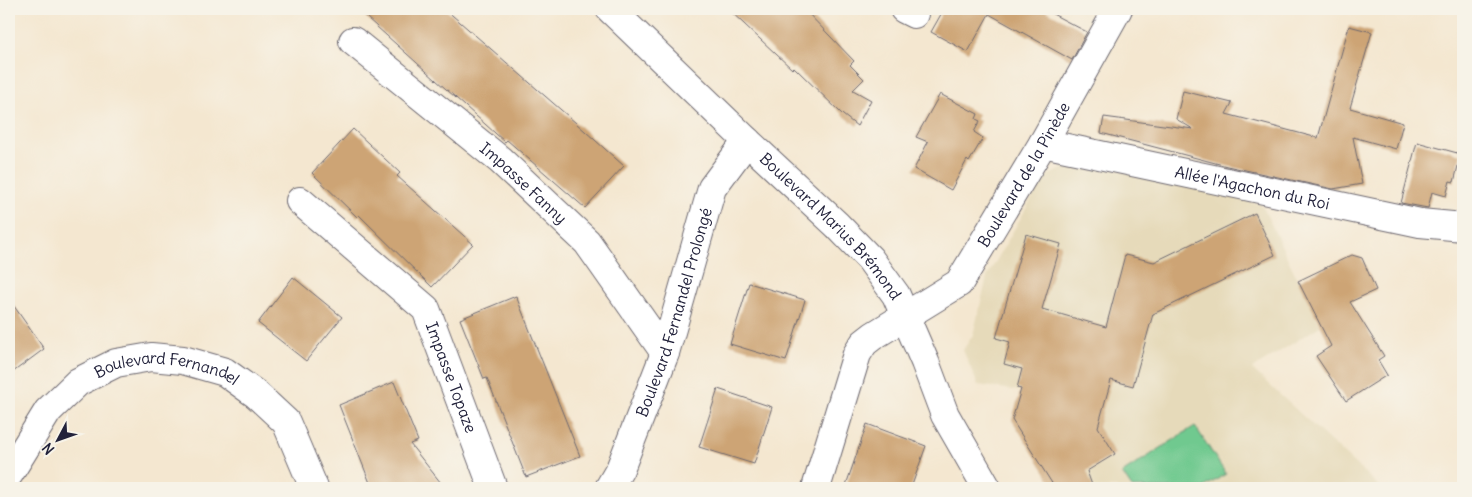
<svg xmlns="http://www.w3.org/2000/svg" width="1472" height="497" font-family="Delius,sans-serif">
  <rect width="100%" height="100%" fill="#f7f3e8"/>
  <filter id="ink" filterUnits="userSpaceOnUse"><feTurbulence type="fractalNoise" baseFrequency=".02" numOctaves="2"/><feDisplacementMap in="SourceGraphic" scale="10" xChannelSelector="R" yChannelSelector="G"/><feConvolveMatrix kernelMatrix="1 2 1 2 8 2 1 2 1" color-interpolation-filters="sRGB"/></filter>
  <filter id="wash" filterUnits="userSpaceOnUse"><feTurbulence type="fractalNoise" baseFrequency=".0096" numOctaves="4" result="noise"/><feDisplacementMap in="SourceGraphic" scale="20" xChannelSelector="R" yChannelSelector="G"/><feGaussianBlur stdDeviation="1.12" result="paint"/><feColorMatrix in="noise" values="0 0 0 0 0 0 0 0 0 0 0 0 0 0 0 0 0 1.4 0 .05"/><feComposite in="paint" operator="in"/></filter>
  <g filter="url(#wash)">
    <rect width="100%" height="100%" fill="#f4e7d0"/>
    <!-- built -->
    <polygon fill="#e6daba" points="1072,165 1130,171 1262,205 1320,326 1252,369 1381,488 1061,488 1115,455 1098,427 1103,408 1065,405 1020,391 978,385 963,350 973,335 987,277 1044,177"/>
    <!-- green -->
    <polygon fill="#70c98f" stroke="#497665" points="1195,426 1226,474 1203,488 1132,488 1122,473"/>
    <g id="blocks">
      <!-- building -->
      <g fill="#cda474">
        <polygon points="357,9 445,9 576,123 624,166 585,208 507,140 505,142"/>
        <polygon points="728,9 804,9 854,61 850,65 864,79 853,90 871,100 857,126 843,115 794,67 792,69"/>
        <polygon points="944,9 1043,9 1087,32 1072,60 989,14 968,52 931,32"/>
        <polygon points="1349,26 1372,32 1350,108 1403,123 1396,149 1353,137 1362,184 1333,189 1227,166 1101,133 1104,117 1193,129 1176,119 1183,91 1232,103 1226,114 1318,138"/>
        <polygon points="940,94 978,114 976,119 980,121 974,132 983,138 969,162 967,160 951,190 914,169 928,142 916,137"/>
        <polygon points="353,129 400,173 397,176 473,244 432,287 359,215 357,217 312,173"/>
        <polygon points="1417,142 1461,154 1454,182 1450,181 1446,196 1432,192 1428,208 1401,203"/>
        <polygon points="1255,213 1275,255 1153,314 1133,386 1111,380 1098,427 1115,454 1087,471 1093,488 1055,488 1012,420 1021,389 1017,388 1022,369 1004,364 1010,342 996,338 1026,234 1061,244 1042,309 1106,327 1125,255 1154,262"/>
        <polygon points="1352,255 1362,258 1376,290 1350,302 1384,356 1378,360 1387,375 1346,401 1316,356 1331,346 1298,281"/>
        <polygon points="293,277 342,317 306,361 258,323"/>
        <polygon points="749,283 805,300 786,361 730,344"/>
        <polygon points="516,296 580,456 526,477 487,378 484,379 460,319"/>
        <polygon points="9,299 44,349 9,375"/>
        <polygon points="394,382 418,441 410,444 445,488 372,488 339,405"/>
        <polygon points="718,389 772,407 754,464 699,447"/>
        <polygon points="867,424 926,446 911,488 845,488"/>
      </g>
    </g>
  </g>
  <g filter="url(#ink)">
    <use href="#blocks" fill-opacity="0" stroke="#6c676f" stroke-width="1"/>
    <g fill="none" stroke-linecap="round" stroke-linejoin="round">
      <defs>
        <g id="minor">
          <path id="s1" d="M 610,9 L 747,141 L 837,225 L 870,259 L 896,295 L 925,362 L 945,415 L 987,488"/>
          <polyline points="904,9 914,14"/>
          <path id="s2" d="M 353,41 L 500,160 L 587,242 L 665,353"/>
          <path id="s3" d="M 1043,143 L 1420,223 L 1463,227"/>
          <path id="s4" d="M 300,201 L 426,309 L 493,488"/>
          <path id="s5" d="M 9,474 L 48,411 L 78,382 L 116,363 L 151,357 L 183,360 L 225,372 L 257,395 L 286,422 L 314,488"/>
          <path id="s6" d="M 609,488 L 620,469 L 665,353 L 712,188 L 747,141"/>
          <path id="s7" d="M 816,488 L 857,354 L 864,343 L 873,336 L 959,283 L 1043,143 L 1118,9"/>
        </g>
      </defs>
      <!-- minor casing -->
      <use href="#minor" stroke="#6c676f" stroke-width="30"/>
      <!-- minor -->
      <use href="#minor" stroke="#fff" stroke-width="28"/>
    </g>
  </g>
  <g text-anchor="middle" dominant-baseline="central" stroke-width="4" stroke-linejoin="round" paint-order="stroke">
    <!-- street labels -->
    <g font-size="16" fill="#22223b" stroke="#f7f3e8">
      <text stroke="none"><textPath href="#s7" startOffset="392">Boulevard de la Pinède</textPath></text>
      <text stroke="none"><textPath href="#s2" startOffset="222">Impasse Fanny</textPath></text>
      <text stroke="none"><textPath href="#s3" startOffset="214">Allée l'Agachon du Roi</textPath></text>
      <text stroke="none"><textPath href="#s1" startOffset="310">Boulevard Marius Brémond</textPath></text>
      <text stroke="none"><textPath href="#s6" startOffset="188">Boulevard Fernandel Prolongé</textPath></text>
      <text stroke="none"><textPath href="#s4" startOffset="239">Impasse Topaze</textPath></text>
      <text stroke="none"><textPath href="#s5" startOffset="210">Boulevard Fernandel</textPath></text>
    </g>
  </g>
  <!-- margin -->
  <rect width="1472" height="497" fill="none" stroke="#f7f3e8" stroke-width="30"/>
  <!-- north arrow -->
  <g transform="translate(58 440) rotate(229)" stroke="#f7f3e8" stroke-width="4" paint-order="stroke">
  <path d="M0-4L9 19L0 12L-9 19Z" fill="#22223b"/>
  <text y="-8" font-size="14" font-weight="bold" text-anchor="middle" fill="#22223b">N</text>
  </g>
</svg>
